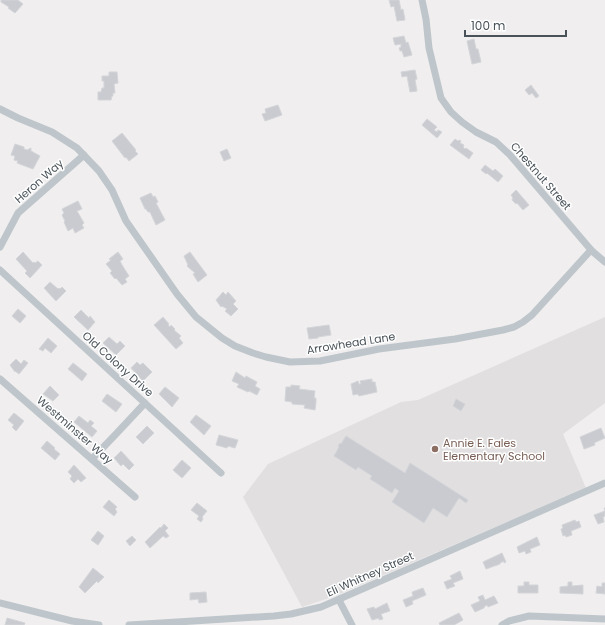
<svg xmlns="http://www.w3.org/2000/svg" width="605" height="625" font-family="Poppins,sans-serif">
  <rect width="100%" height="100%" fill="#f0eeee"/>
  <!-- education -->
  <polygon fill="#e1dfe0" points="605,317 605,403 563,434 586,488 335,596 302,607 243,497 268,464 401,402 418,400"/>
  <!-- building -->
  <g fill="#c9cbd0" stroke="#d3d5d9">
    <polygon points="1,0 18,0 23,4 15,13 8,8 9,7 1,2"/>
    <polygon points="389,0 399,0 401,10 403,9 405,20 397,21 394,6 391,7"/>
    <polygon points="404,36 406,43 408,42 412,55 404,57 402,51 400,51 399,48 401,47 401,44 395,45 393,38"/>
    <polygon points="474,39 476,49 478,49 481,62 472,64 467,41"/>
    <polygon points="415,70 417,79 415,80 417,91 410,92 407,76 402,77 401,72"/>
    <polygon points="109,72 117,72 118,83 114,84 115,93 113,93 113,96 112,96 111,100 98,100 98,92 101,92 102,88 104,88 104,81 102,81 102,76 109,76"/>
    <polygon points="531,85 539,96 536,98 532,93 529,95 525,90"/>
    <polygon points="278,105 282,115 265,121 262,114 266,113 265,109"/>
    <polygon points="427,119 437,127 434,130 437,132 438,130 442,132 437,138 422,125"/>
    <polygon points="122,133 136,150 135,151 138,154 129,161 126,157 125,158 112,141"/>
    <polygon points="455,139 458,141 459,140 461,141 460,143 464,145 463,147 465,149 466,148 473,153 469,159 450,145"/>
    <polygon points="15,144 24,147 24,149 27,150 31,148 31,151 40,156 33,169 17,163 18,161 14,160 15,156 11,155"/>
    <polygon points="227,149 231,158 224,161 220,152"/>
    <polygon points="485,165 493,171 495,169 503,176 498,182 487,173 486,174 481,170"/>
    <polygon points="516,190 529,205 523,210 517,203 516,204 512,200 513,198 511,195"/>
    <polygon points="151,193 153,197 155,196 158,202 156,203 165,220 156,225 150,212 148,212 146,209 145,209 140,198"/>
    <polygon points="78,201 82,209 77,211 84,223 82,225 84,228 75,233 73,228 68,231 64,222 65,221 62,215 64,213 62,209"/>
    <polygon points="23,252 33,263 34,262 35,263 38,261 42,265 30,278 25,273 27,271 16,259"/>
    <polygon points="118,252 123,259 120,261 122,265 129,276 125,279 127,282 122,285 116,278 115,279 110,273 112,271 106,264 111,260 109,259"/>
    <polygon points="190,252 207,275 198,282 193,274 195,273 187,266 188,265 184,256"/>
    <polygon points="50,282 58,289 59,288 60,289 62,287 66,291 56,301 44,288"/>
    <polygon points="223,292 226,295 228,292 236,301 233,304 238,309 231,316 225,311 227,309 222,306 221,307 216,300"/>
    <polygon points="18,309 26,316 20,323 12,316"/>
    <polygon points="81,310 89,318 90,316 95,322 88,330 74,317"/>
    <polygon points="163,317 169,324 168,325 170,327 171,325 175,329 174,330 181,336 179,338 183,343 176,349 154,325"/>
    <polygon points="329,325 331,335 318,337 318,338 309,339 307,328"/>
    <polygon points="109,337 117,344 120,341 125,346 116,355 103,343"/>
    <polygon points="48,338 57,346 51,353 45,348 43,351 39,349"/>
    <polygon points="16,359 21,364 24,360 28,363 19,374 15,371 15,372 10,365"/>
    <polygon points="137,362 140,365 143,363 152,372 143,381 131,368"/>
    <polygon points="73,363 87,374 82,381 68,369"/>
    <polygon points="236,372 245,378 246,376 257,382 255,386 260,389 257,395 249,391 248,392 237,387 239,384 232,381"/>
    <polygon points="372,379 372,382 375,382 377,392 359,396 358,394 353,395 351,384 358,381 359,384 361,384 360,381"/>
    <polygon points="291,385 300,386 299,389 315,391 314,398 316,398 316,402 315,410 304,408 305,405 292,404 292,402 285,401 286,387 291,387"/>
    <polygon points="50,386 59,395 53,401 43,394"/>
    <polygon points="165,387 179,398 172,407 159,394"/>
    <polygon points="107,394 122,404 116,412 102,401"/>
    <polygon points="456,399 465,404 461,411 453,406"/>
    <polygon points="14,413 24,421 16,431 12,427 14,425 8,420"/>
    <polygon points="196,415 211,426 204,435 190,422"/>
    <polygon points="79,416 88,423 90,420 94,423 91,426 97,431 92,437 74,422"/>
    <polygon points="147,426 154,433 143,444 136,437"/>
    <polygon points="601,428 605,438 594,443 595,445 584,449 580,437"/>
    <polygon points="219,435 238,440 235,448 228,446 227,448 216,445"/>
    <polygon points="346,436 405,473 410,463 468,500 466,503 459,498 447,517 433,508 424,523 392,502 399,491 395,488 392,493 370,479 372,476 358,467 356,470 334,456 339,447 338,446 340,443 341,444"/>
    <polygon points="47,441 55,448 54,449 60,454 55,460 41,448"/>
    <polygon points="121,451 134,465 129,470 123,464 121,466 114,458"/>
    <polygon points="182,460 191,468 182,478 173,470"/>
    <polygon points="74,465 86,478 81,482 78,479 74,483 70,479 72,476 68,472"/>
    <polygon points="109,500 117,507 115,509 117,512 114,516 103,507"/>
    <polygon points="197,503 207,511 202,517 203,519 201,522 197,519 199,516 191,510"/>
    <polygon points="604,508 605,508 605,516 603,517 604,522 598,524 594,515 605,511"/>
    <polygon points="575,520 576,522 579,521 581,527 571,531 572,535 566,537 565,535 563,536 561,529 563,528 562,525"/>
    <polygon points="164,524 168,528 165,531 169,536 166,538 163,536 150,548 145,542 160,527 161,528"/>
    <polygon points="98,531 104,536 98,545 91,540"/>
    <polygon points="132,536 136,540 130,546 126,541"/>
    <polygon points="537,537 540,545 530,549 531,552 526,554 525,551 519,553 517,547"/>
    <polygon points="502,553 506,562 504,563 504,561 500,563 500,564 486,569 483,562"/>
    <polygon points="93,568 104,577 98,583 97,581 85,593 79,587"/>
    <polygon points="460,571 463,579 453,583 455,586 447,589 444,582 452,579 450,576"/>
    <polygon points="524,582 529,582 529,585 538,585 538,593 518,593 518,586 524,586"/>
    <polygon points="568,582 572,582 572,586 583,585 583,594 560,593 560,587 568,586"/>
    <polygon points="602,583 605,583 605,594 596,593 597,586 602,587"/>
    <polygon points="423,588 426,595 412,601 413,604 406,607 403,600 413,596 412,592"/>
    <polygon points="206,592 207,602 199,603 198,599 190,600 190,593"/>
    <polygon points="483,595 485,600 494,596 498,603 488,607 487,605 484,607 484,608 475,612 471,605 480,601 478,597"/>
    <polygon points="387,603 390,611 381,614 383,619 379,620 379,618 372,620 367,609 374,607 375,609"/>
    <polygon points="459,613 463,620 454,625 440,625 439,623"/>
    <polygon points="7,618 25,623 24,625 5,625"/>
  </g>
  <g fill="none" stroke-linecap="round" stroke-linejoin="round">
    <!-- minor -->
    <g stroke="#bec6cb" stroke-width="7">
      <polyline points="422,0 426,19 429,48 441,98 451,112 462,122 476,132 496,142 510,155 592,251 605,262"/>
      <polyline points="0,109 18,118 52,132 77,148 99,171 112,190 126,221 177,294 196,317 222,338 235,346 253,353 266,357 290,362 320,361 379,349 455,339 503,330 514,327 523,322 532,315 591,250"/>
      <polyline points="0,247 18,213 84,155"/>
      <polyline points="0,270 221,473"/>
      <polyline points="0,379 135,497"/>
      <polyline points="92,459 116,434 145,403"/>
      <polyline points="339,600 352,625"/>
      <polyline points="0,603 72,621 99,625"/>
      <polyline points="129,625 274,616 291,614 321,607 605,483"/>
      <polyline points="502,625 509,621 529,616 605,619"/>
    </g>
  </g>
  <!-- markers -->
  <circle fill="#8d6e63" stroke="#fff" stroke-width="1.5" cx="435" cy="449" r="4"/>
  <g text-anchor="middle" dominant-baseline="central" stroke-width="3" stroke-linejoin="round" paint-order="stroke">
    <!-- street labels -->
    <g font-size="11" fill="#495259" stroke="#fff">
      <text transform="translate(541 176) rotate(49)">Chestnut Street</text>
      <text transform="translate(39 181) rotate(-41)">Heron Way</text>
      <text transform="translate(351 343) rotate(-9)">Arrowhead Lane</text>
      <text transform="translate(118 364) rotate(42)">Old Colony Drive</text>
      <text transform="translate(75 430) rotate(41)">Westminster Way</text>
      <text transform="translate(370 574) rotate(-24)">Eli Whitney Street</text>
    </g>
    <!-- education labels -->
    <g font-size="11" fill="#785e54" stroke="#fff" text-anchor="start">
      <text x="443" y="443">Annie E. Fales<tspan x="443" dy="13">Elementary School</tspan></text>
    </g>
  </g>
  <!-- scale -->
  <path d="M465 30v6h101v-6" fill="none" stroke="#495259" stroke-width="2"/>
  <text x="471" y="30" font-size="12" fill="#495259" stroke="#ffffff" stroke-width="3" paint-order="stroke">100 m</text>
</svg>
